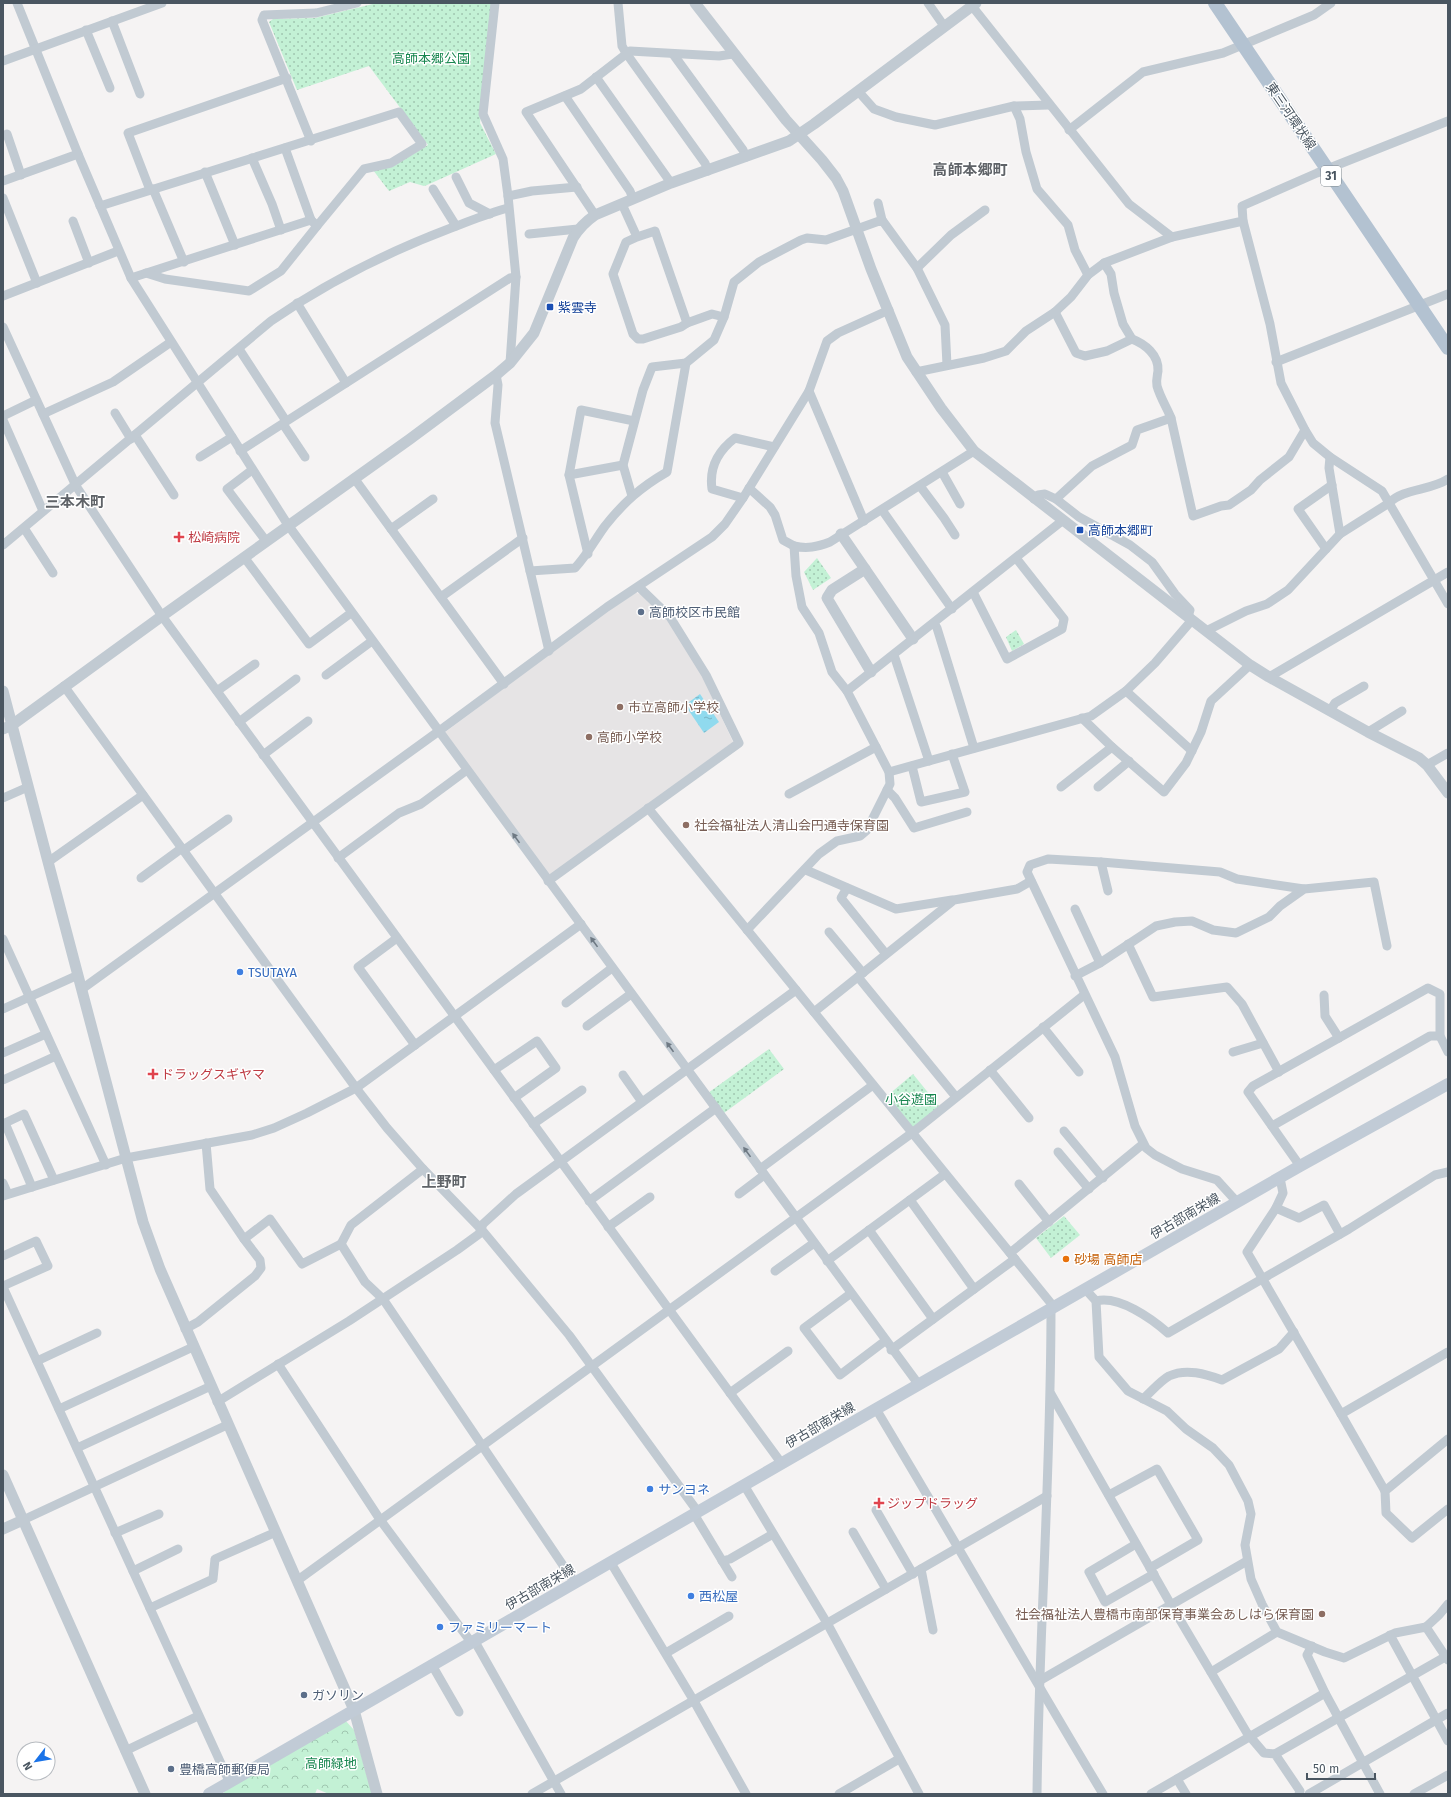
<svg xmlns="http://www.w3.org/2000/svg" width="1451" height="1797" font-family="'Fira Sans','Noto Sans JP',sans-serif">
  <defs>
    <pattern id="grass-dots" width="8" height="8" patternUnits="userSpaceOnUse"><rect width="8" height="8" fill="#c3f1d5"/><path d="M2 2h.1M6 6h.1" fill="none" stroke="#a0c6b0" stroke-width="1.8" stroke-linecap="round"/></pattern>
    <pattern id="forest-crowns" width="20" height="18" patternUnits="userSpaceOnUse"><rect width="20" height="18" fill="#c3f1d5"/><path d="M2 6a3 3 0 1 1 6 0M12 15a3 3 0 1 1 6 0" fill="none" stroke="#a0c6b0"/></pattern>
    <pattern id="water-ripples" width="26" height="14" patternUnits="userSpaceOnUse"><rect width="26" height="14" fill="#90daee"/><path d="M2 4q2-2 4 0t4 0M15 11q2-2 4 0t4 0" fill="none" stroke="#78b4c4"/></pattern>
  </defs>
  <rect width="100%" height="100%" fill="#f5f3f3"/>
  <!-- education -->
  <polygon fill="#e6e4e5" points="636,593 642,594 666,616 700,671 733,742 553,874 547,874 444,733 606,612"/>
  <!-- grass -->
  <g fill="url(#grass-dots)">
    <polygon points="377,3 492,3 480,123 496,154 427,185 424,186 410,182 389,191 373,170 392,167 428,145 369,66 297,90 269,22 273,19 315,18"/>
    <polygon points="817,558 831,578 813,590 804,572"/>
    <polygon points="1016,630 1024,644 1012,651 1006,637"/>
    <polygon points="769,1049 784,1069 724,1113 708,1093"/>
    <polygon points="913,1074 939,1106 914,1127 912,1127 887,1096"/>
    <polygon points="1064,1216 1080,1235 1051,1258 1036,1238"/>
  </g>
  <!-- forest -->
  <polygon fill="url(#forest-crowns)" points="345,1720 354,1730 372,1794 329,1794 317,1789 315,1794 222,1794 232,1786"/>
  <!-- water -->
  <polygon fill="url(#water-ripples)" points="700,694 719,722 704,733 685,705"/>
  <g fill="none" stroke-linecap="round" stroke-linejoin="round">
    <!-- minor -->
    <g stroke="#c1cad2" stroke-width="9">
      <polyline points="17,3 78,154 131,278 288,525 439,731 82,989"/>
      <polyline points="495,3 483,114 503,159 508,196 516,277 510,363"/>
      <polyline points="618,3 622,46 626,53 705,163 708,171"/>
      <polyline points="928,3 944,26"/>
      <polyline points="972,6 1129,204 1172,237"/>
      <polyline points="112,21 140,94"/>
      <polyline points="86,30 110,88"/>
      <polyline points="673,54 743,150 746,157"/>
      <polyline points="3,61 162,3"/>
      <polyline points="596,77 671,183"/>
      <polyline points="858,91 874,109 896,117 935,125 1014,106 1049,105"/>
      <polyline points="565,96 630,191 633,199"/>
      <polyline points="1014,106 1020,119 1026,152 1037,189 1068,225 1075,250 1088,275"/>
      <polyline points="1069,130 1143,72 1223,53 1314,15 1331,3"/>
      <polyline points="7,134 21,175"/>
      <polyline points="311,141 262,20 264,15 316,13 357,3"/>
      <polyline points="285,148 311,220"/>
      <polyline points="252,158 272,204 281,230"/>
      <polyline points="205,172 235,245"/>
      <polyline points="456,177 469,203 490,214"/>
      <polyline points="3,181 78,154"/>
      <polyline points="153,189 184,262"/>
      <polyline points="433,189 456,226"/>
      <polyline points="150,190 128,133 287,78"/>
      <polyline points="508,196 532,191 577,187"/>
      <polyline points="3,198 37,283"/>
      <polyline points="878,203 882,220"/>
      <polyline points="622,204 637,237 655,231 687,323 681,327 643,339 638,339 633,334 613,274 626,242 637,237"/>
      <polyline points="100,206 399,112 422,144 391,163 364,169 317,226 311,220 131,278"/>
      <polyline points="595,215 526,112 581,89 630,51 719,56 733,54"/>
      <polyline points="73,221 89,263"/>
      <polyline points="1243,221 1270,324 1281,383 1305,430 1313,443 1330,457 1382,491 1448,604"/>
      <polyline points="529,234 578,229"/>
      <polyline points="1104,263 1111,274 1114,293 1123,324 1132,339"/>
      <polyline points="917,268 951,235 985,210"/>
      <polyline points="146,273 165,279 249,291 281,271 317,226"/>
      <polyline points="3,296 118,251"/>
      <polyline points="297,303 346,383"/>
      <polyline points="889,310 838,333 827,341 809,391 743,498 725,524 712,537 607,607 439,731 919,1385"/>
      <path d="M 1055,312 L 1076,353 L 1085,356 L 1107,351 L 1132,339 C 1145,344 1159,355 1158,371 C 1157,377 1156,380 1157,386 C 1160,397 1167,408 1171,418"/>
      <polyline points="687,323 712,314 724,317"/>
      <polyline points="3,327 76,486 162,616 782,1464"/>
      <polyline points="239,349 286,421"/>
      <polyline points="1276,362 1448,294"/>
      <polyline points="916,372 984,358 1006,351 1026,331 1055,312 1071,297 1088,275 1104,263 1172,237 1243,221 1242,206 1317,173 1448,121"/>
      <polyline points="496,375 498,385 495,423 549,651"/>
      <polyline points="809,391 864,521"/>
      <polyline points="115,413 131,439"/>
      <polyline points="43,414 113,382 171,342"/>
      <polyline points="3,416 36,400"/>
      <polyline points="3,420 43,511"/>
      <polyline points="283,424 305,457"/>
      <polyline points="135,435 174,495"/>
      <polyline points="240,451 510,278 516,277"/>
      <polyline points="200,457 232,437"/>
      <polyline points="1330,457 1329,468 1340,534"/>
      <polyline points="252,470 227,489 266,541"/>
      <polyline points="942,472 960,504"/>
      <polyline points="569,475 623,465"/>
      <polyline points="354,478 504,684"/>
      <polyline points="920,486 944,518 955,535"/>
      <polyline points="749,488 770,507 775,515 783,540 794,546"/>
      <polyline points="632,496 623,465 643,390 652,367 686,363"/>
      <path d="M 743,498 L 712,489 C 709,468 718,451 735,438 L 774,447"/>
      <polyline points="1034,499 1038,495 1045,494 1056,499 1079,517 1130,545 1152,562 1175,594 1190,610 1188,617"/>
      <polyline points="1056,499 1092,466 1132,445 1137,430 1171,418 1193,516 1221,506 1229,505 1251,490 1260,480 1289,457 1305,430"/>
      <polyline points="882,510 952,609"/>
      <polyline points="24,528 53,573"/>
      <polyline points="391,529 433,499"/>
      <path d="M 3,545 L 271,321 C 329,281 385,253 451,228 C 470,221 489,213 508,208"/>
      <polyline points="1326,549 1298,509 1332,485"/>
      <polyline points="588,554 569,475 581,410 634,421"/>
      <polyline points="244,557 309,644 351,613"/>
      <path d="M 530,571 L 575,568 C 588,554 594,541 605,526 C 624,502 641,487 667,472 L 686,363 L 714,340 L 724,317 L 734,282 L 759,262 L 801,240 L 807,238 L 826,240 L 882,220 L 917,268 L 945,325 L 947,365"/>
      <polyline points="973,592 1007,659 1062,629 1064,619 1016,558"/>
      <polyline points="441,597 523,538"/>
      <polyline points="934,623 937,628 974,748"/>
      <path d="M 1206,631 L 1246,611 L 1267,604 L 1288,590 L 1340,534 L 1389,503 C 1404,488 1430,491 1448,479"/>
      <polyline points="894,655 929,761"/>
      <polyline points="326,675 372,641"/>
      <polyline points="1269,677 1448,572"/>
      <polyline points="64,686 356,1088 387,1128 423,1169 482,1230 569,1335 698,1512"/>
      <polyline points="217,691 255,664"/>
      <path d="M 847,691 L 832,672 L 819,633 L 802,607 L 796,576 L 794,546 C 807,549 817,547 830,542 L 974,451"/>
      <polyline points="1126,691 1192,751"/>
      <polyline points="1330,711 1335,703 1364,686"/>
      <polyline points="1082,718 1112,747 1164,792 1186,763 1201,732 1211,701 1250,665"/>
      <polyline points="239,722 296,679"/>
      <polyline points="1368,732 1402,711"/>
      <polyline points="263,755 308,721"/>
      <polyline points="1427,765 1448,753"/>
      <polyline points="912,766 921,802 965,792 952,754"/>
      <polyline points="889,772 1091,716 1126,691 1155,663 1192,620"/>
      <polyline points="1061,787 1112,747"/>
      <polyline points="1098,787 1129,761"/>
      <polyline points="887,790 895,798 914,828 967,812"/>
      <polyline points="789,794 876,747"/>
      <polyline points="3,798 28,787"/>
      <polyline points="648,808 1054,1307"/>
      <polyline points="184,850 228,819"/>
      <polyline points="338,858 399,813 421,804 467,770"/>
      <polyline points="48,862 143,795"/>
      <polyline points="1101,862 1108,891"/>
      <polyline points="806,870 896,909 952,900"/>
      <polyline points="141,878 182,848"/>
      <polyline points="548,881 739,743 706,675 670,617 639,587"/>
      <polyline points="847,888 841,898 886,954"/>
      <polyline points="1075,909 1100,963"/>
      <polyline points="747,930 819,854 837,841 860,836 867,830 890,784 889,772 847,691 1062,521"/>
      <polyline points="829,932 863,973"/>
      <polyline points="397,938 358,967 415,1045"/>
      <polyline points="3,939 106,1165"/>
      <polyline points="1128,944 1153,997 1227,987 1242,1004 1279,1072"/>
      <polyline points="1075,976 1100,963 1156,926 1175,922 1192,921 1213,930 1236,933 1269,917 1280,906 1304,889 1374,882 1387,946"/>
      <polyline points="858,977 956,1097"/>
      <polyline points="1324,995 1325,1016 1339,1038"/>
      <polyline points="566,1003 612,968"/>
      <polyline points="3,1009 78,975"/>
      <polyline points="814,1012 954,900 1017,889 1031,881"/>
      <polyline points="587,1026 631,994"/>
      <polyline points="1043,1027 1079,1072"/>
      <polyline points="1233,1052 1263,1043"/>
      <polyline points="3,1053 46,1034"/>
      <polyline points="494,1070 537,1041 556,1068 514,1098"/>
      <polyline points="990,1070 1029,1118"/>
      <polyline points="623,1075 642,1102"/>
      <polyline points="3,1080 56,1056"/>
      <polyline points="533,1124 582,1090"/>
      <polyline points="1272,1126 1430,1036 1440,1036"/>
      <polyline points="1064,1131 1103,1178"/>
      <polyline points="206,1143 210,1189 244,1239 270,1219 302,1264 341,1244 365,1282 383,1299 575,1583"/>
      <polyline points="1058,1152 1089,1189"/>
      <polyline points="1300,1166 1248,1092 1253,1086 1428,988 1440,994 1440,1036 1448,1052"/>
      <polyline points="760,1169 873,1085"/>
      <polyline points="1280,1178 1283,1193 1276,1208 1247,1252 1341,1414 1448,1352"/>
      <polyline points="3,1183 8,1194"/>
      <polyline points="1019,1184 1049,1222"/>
      <polyline points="32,1187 5,1123 24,1114 54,1180"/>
      <polyline points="739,1194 764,1175"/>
      <polyline points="3,1196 126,1158 252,1135 274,1128 307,1113 356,1088 581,924"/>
      <polyline points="910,1200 974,1289"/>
      <polyline points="589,1201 716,1108"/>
      <polyline points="1237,1202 1217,1180 1182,1169 1155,1155 1146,1148 1135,1126 1115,1057 1027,872 1030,865 1048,859 1101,862 1220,872 1237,879 1304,889"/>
      <polyline points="1276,1208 1299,1218 1324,1205 1340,1234"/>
      <polyline points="608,1227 650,1197"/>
      <polyline points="869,1230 933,1319"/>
      <polyline points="341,1244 351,1225 423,1169"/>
      <polyline points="1010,1253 1143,1144"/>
      <polyline points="3,1256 36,1241 48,1266 3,1286"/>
      <polyline points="827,1261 945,1174"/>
      <polyline points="775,1271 814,1243"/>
      <polyline points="3,1287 229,1781"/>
      <polyline points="1085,1289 1096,1301 1099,1357 1128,1391 1167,1411 1186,1429 1213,1448 1229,1465 1248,1501 1251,1514 1245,1545 1251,1579 1262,1604 1277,1632 1325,1652 1344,1658 1395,1633 1426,1627 1448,1660"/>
      <polyline points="850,1294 804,1328 840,1375 885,1341"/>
      <path d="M 1096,1301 C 1119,1295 1152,1319 1168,1333 L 1349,1229 L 1435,1175 L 1448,1172"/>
      <polyline points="185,1329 198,1322 255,1276 261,1268 260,1260 244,1239"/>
      <polyline points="891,1350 1015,1259"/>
      <polyline points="37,1361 97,1333"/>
      <polyline points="278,1364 381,1521 471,1642"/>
      <polyline points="730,1393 788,1351"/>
      <polyline points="1051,1394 1170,1603 1247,1733 1264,1753 1275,1754 1300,1791 1299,1794"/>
      <path d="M 1143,1399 C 1151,1392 1160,1381 1169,1376 C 1186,1368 1206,1374 1222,1380 L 1279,1349 L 1294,1332"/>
      <polyline points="217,1402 349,1321 457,1250 479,1234 483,1224 516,1194 796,990"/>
      <polyline points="59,1409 193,1347"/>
      <path d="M 876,1409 C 953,1537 1026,1666 1103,1794"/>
      <polyline points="1341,1414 1385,1491"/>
      <polyline points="1448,1439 1385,1491 1386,1513 1412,1538 1448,1509"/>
      <polyline points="77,1448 211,1386"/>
      <polyline points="744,1485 827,1623 919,1794"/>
      <polyline points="1109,1495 1157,1469 1198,1540 1150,1568"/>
      <polyline points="876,1510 913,1574"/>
      <polyline points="694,1514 732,1577"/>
      <polyline points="23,1520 227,1425"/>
      <polyline points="853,1532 886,1589"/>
      <polyline points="115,1533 159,1514"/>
      <polyline points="1136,1544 1089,1572 1105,1602 1154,1574"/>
      <polyline points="722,1561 730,1559 773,1534"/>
      <polyline points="611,1563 694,1701 746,1794"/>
      <polyline points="921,1569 933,1630"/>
      <polyline points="133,1571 178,1549"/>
      <polyline points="298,1580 912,1133 1084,995"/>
      <polyline points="150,1608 213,1579 215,1559 276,1532"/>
      <polyline points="1426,1627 1439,1615 1448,1604"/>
      <polyline points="1390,1635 1448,1741"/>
      <polyline points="474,1640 561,1794"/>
      <polyline points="1312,1646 1307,1655 1325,1693 1380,1794"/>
      <polyline points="666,1653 729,1616"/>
      <polyline points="432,1665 459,1712"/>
      <polyline points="1211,1672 1277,1632"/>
      <polyline points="1039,1681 1247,1561"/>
      <polyline points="125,1751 198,1716"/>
      <polyline points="1275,1754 1445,1657"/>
      <polyline points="1177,1779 1186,1794"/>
      <polyline points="532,1794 1047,1496"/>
      <polyline points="839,1794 899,1759"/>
      <path d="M 1037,1794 C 1039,1632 1051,1471 1051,1309"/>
      <polyline points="1151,1794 1325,1693"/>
      <polyline points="1309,1794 1448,1713"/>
      <polyline points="1414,1794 1448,1775"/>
    </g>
    <!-- tertiary -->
    <g stroke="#c1cad2" stroke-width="11">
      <polyline points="695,3 786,120 822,160 836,178 843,191 871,269 907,357 941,408 974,451 1250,665 1269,677 1368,732 1419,758 1427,765 1448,793"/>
      <polyline points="841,534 913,639"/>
      <polyline points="865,569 832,590 827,598 871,672"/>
      <polyline points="3,691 143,1222 160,1269 354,1710 377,1794"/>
      <path d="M 3,729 L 12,725 L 162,616 L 410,439 L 496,375 L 510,363 L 534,333 L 573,238 C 579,228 585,222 595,215 L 671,183 L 789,141 L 814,124 L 976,3"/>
      <polyline points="3,1475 145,1794"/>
      <polyline points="3,1529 23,1520"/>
    </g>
    <!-- secondary -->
    <polyline stroke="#c1cbd6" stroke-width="12" points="209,1794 876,1409 1300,1166 1448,1084"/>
    <!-- primary -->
    <polyline stroke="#b3c2d1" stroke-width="14" points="1215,3 1448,348"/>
  </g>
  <!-- one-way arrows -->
  <defs><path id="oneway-solid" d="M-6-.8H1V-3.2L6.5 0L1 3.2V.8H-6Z"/></defs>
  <g fill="#6e7983">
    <use href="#oneway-solid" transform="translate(516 838) rotate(-126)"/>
    <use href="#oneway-solid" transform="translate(594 942) rotate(-126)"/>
    <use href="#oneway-solid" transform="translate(670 1047) rotate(-126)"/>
    <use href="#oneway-solid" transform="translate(747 1152) rotate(-126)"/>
  </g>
  <!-- markers -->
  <g fill="#1a4fb4" stroke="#fff" stroke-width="1.5">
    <rect x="546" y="303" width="8" height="8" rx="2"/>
    <rect x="1076" y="526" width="8" height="8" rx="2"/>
  </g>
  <g fill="#e0444e" stroke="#fff" stroke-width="1.5">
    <path d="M177 531h4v4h4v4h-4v4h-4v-4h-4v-4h4z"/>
    <path d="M151 1068h4v4h4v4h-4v4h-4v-4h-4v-4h4z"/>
    <path d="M877 1497h4v4h4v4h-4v4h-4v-4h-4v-4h4z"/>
  </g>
  <g fill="#5c6f8a" stroke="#fff" stroke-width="1.5">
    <circle cx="641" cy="612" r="4"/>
    <circle cx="304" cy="1695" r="4"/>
    <circle cx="171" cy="1769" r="4"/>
  </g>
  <g fill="#8d6e63" stroke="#fff" stroke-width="1.5">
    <circle cx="620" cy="707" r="4"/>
    <circle cx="589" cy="737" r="4"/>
    <circle cx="686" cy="825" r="4"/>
    <circle cx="1322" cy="1614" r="4"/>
  </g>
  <g fill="#3f7fe0" stroke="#fff" stroke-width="1.5">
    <circle cx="240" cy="972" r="4"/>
    <circle cx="650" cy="1489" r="4"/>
    <circle cx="691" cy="1596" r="4"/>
    <circle cx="440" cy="1627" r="4"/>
  </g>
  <circle fill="#e8710a" stroke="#fff" stroke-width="1.5" cx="1066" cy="1259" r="4"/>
  <g text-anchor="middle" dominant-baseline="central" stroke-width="3" stroke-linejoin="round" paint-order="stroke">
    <!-- shield labels -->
    <rect fill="#fff" stroke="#808990" stroke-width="1" x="1321" y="166" width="20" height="20" rx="3"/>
    <g font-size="12" font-weight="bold" fill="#4a5661">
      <text x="1331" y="176">31</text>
    </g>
    <!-- park labels -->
    <g font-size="13" fill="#17864f" stroke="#fff">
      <text x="431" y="58">高師本郷公園</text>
      <text x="911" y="1099">小谷遊園</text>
      <text x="331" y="1763">高師緑地</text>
    </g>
    <!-- street labels -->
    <g font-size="13" fill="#4a5661" stroke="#fff">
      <text transform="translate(1291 116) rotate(56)">東三河環状線</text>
      <text transform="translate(1185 1216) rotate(-30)">伊古部南栄線</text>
      <text transform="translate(820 1425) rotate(-30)">伊古部南栄線</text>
      <text transform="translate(540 1587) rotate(-30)">伊古部南栄線</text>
    </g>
    <!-- transit labels -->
    <g font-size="13" fill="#164399" stroke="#fff" text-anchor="start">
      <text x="558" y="307">紫雲寺</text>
      <text x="1088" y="530">高師本郷町</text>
    </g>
    <!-- health labels -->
    <g font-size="13" fill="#be3a42" stroke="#fff" text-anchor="start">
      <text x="188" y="537">松崎病院</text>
      <text x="161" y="1074">ドラッグスギヤマ</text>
      <text x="887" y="1503">ジップドラッグ</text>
    </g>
    <!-- service labels -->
    <g font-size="13" fill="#4e5e75" stroke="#fff" text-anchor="start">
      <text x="649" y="612">高師校区市民館</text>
      <text x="312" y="1695">ガソリン</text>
      <text x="179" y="1769">豊橋高師郵便局</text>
    </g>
    <!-- education labels -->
    <g font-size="13" fill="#785e54" stroke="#fff" text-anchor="start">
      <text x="628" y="707">市立高師小学校</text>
      <text x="597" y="737">高師小学校</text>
      <text x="694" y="825">社会福祉法人清山会円通寺保育園</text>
      <text x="1314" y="1614" text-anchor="end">社会福祉法人豊橋市南部保育事業会あしはら保育園</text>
    </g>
    <!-- shop labels -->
    <g font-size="13" fill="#366cbe" stroke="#fff" text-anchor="start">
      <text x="248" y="972">TSUTAYA</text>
      <text x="658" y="1489">サンヨネ</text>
      <text x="699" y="1596">西松屋</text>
      <text x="448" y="1627">ファミリーマート</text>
    </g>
    <!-- food labels -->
    <g font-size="13" fill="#c56008" stroke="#fff" text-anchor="start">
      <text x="1074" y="1259">砂場 高師店</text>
    </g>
    <!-- quarter labels -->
    <g font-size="15" font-weight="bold" fill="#5f6368" stroke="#fff">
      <text x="970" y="170">高師本郷町</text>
      <text x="75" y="502">三本木町</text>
      <text x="444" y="1182">上野町</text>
    </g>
  </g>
  <!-- border -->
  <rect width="1451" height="1797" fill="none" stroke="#4a5661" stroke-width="8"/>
  <!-- north arrow -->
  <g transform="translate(36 1761) rotate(239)"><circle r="19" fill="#ffffff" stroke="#b7bbc0"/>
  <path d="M0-3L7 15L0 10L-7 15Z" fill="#1a73e8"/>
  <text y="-6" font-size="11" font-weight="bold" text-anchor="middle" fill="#4a5661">N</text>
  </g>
  <!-- scale -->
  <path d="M1307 1773v6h68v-6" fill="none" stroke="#4a5661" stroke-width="2"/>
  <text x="1313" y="1773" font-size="12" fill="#4a5661" stroke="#ffffff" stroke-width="3" paint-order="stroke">50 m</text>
</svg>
